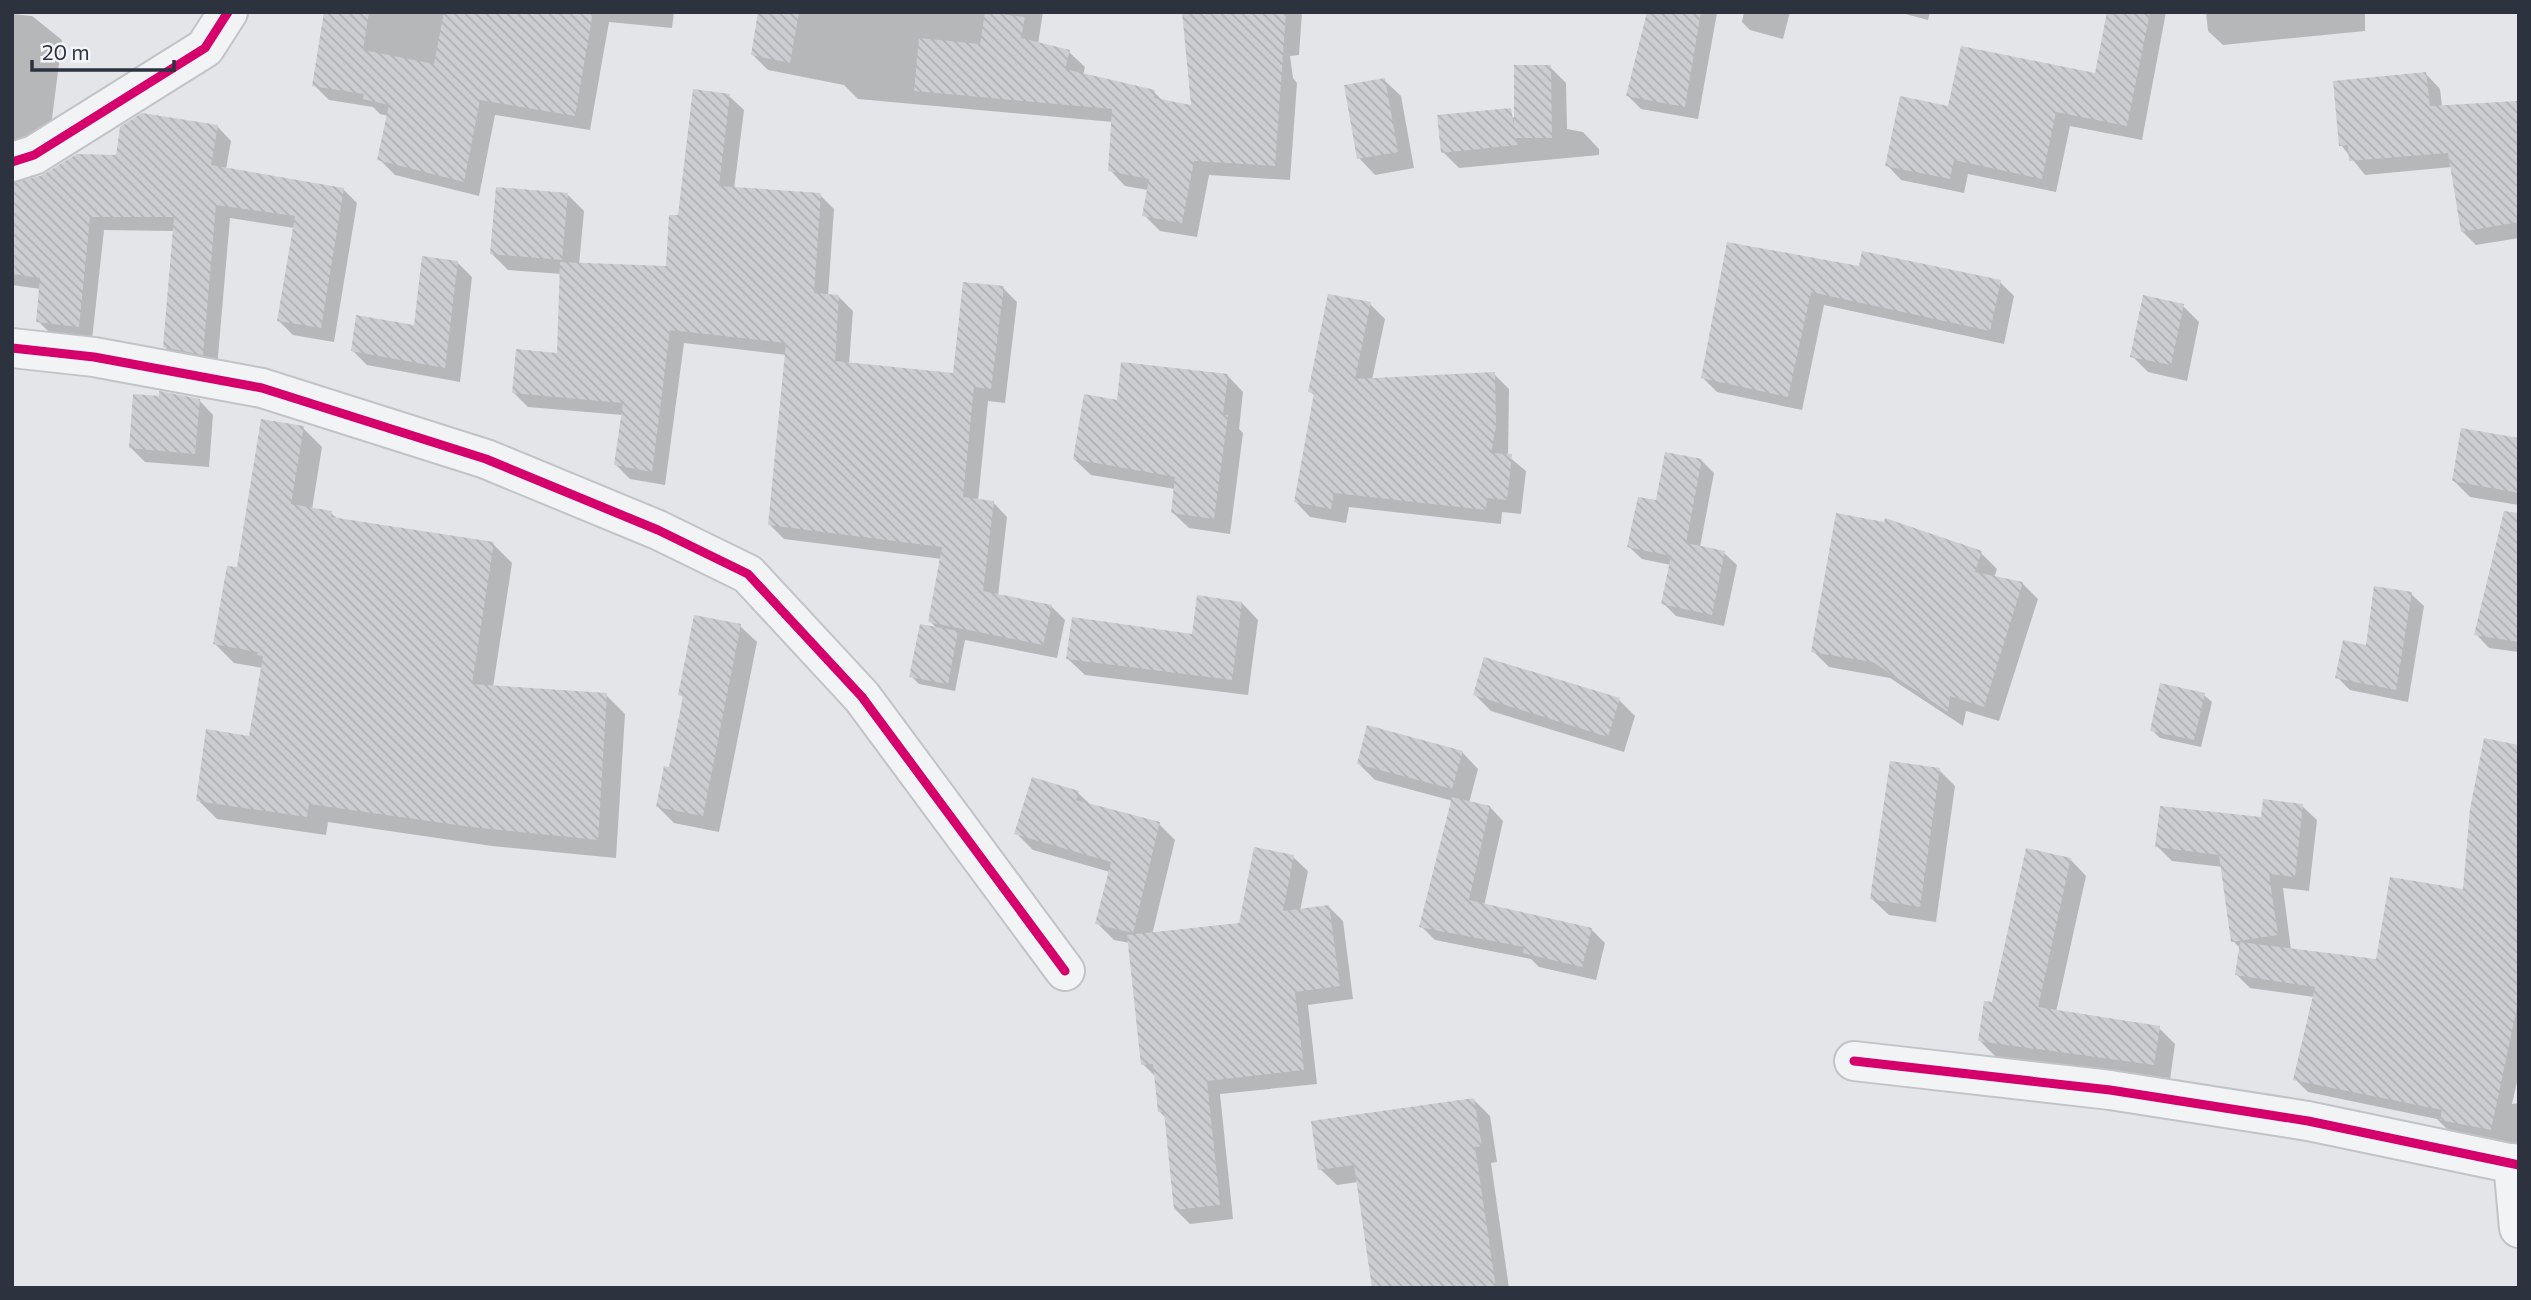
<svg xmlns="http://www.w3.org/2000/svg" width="2531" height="1300" font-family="Commissioner,sans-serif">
  <defs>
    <pattern id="building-back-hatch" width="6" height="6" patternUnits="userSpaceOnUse" patternTransform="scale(1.75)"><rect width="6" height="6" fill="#cccdd0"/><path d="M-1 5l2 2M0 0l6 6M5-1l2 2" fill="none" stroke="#afb0b4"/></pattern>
  </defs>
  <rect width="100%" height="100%" fill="#e3e5e8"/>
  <!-- shadow -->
  <g fill="#0003">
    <polygon points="326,12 674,12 672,28 609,22 590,130 495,115 479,196 395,175 379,159 388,116 380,114 373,107 329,100 314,85"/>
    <polygon points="759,12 1043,12 1038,44 1069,52 1085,67 1083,75 1154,92 1164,102 1193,107 1184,12 1302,12 1299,55 1290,56 1293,78 1297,83 1290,180 1209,175 1197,237 1160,231 1144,215 1148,190 1125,186 1110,170 1113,122 858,99 844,85 768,70 752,54"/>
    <polygon points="1649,12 1717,13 1698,119 1641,109 1628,96"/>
    <polygon points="1744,12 1790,12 1783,39 1750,30 1742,22"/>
    <polygon points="1898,12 1930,12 1928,20"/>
    <polygon points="2108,12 2166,12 2142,140 2070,126 2056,192 1968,174 1964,193 1901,180 1887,165 1949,108 2096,75"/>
    <polygon points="2206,12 2365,12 2365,31 2223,45 2208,31"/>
    <polygon points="12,14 32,16 62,40 49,142 12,160"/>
    <polygon points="1550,67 1566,83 1567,129 1583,132 1599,149 1599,155 1459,168 1443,152 1488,112 1516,118"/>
    <polygon points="2426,74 2440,89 2442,107 2519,105 2519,238 2476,245 2462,231 2452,167 2365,175 2341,145"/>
    <polygon points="1384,80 1401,96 1414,168 1375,175 1359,158"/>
    <polygon points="729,96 744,110 734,189 820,195 834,209 828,296 839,297 853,311 849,364 955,375 1003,288 1017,302 1005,403 988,401 978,501 993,502 1007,517 998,596 1051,606 1065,620 1057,658 965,640 955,691 919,684 911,676 937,629 930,621 942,559 784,539 770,525 787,355 684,343 665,485 630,479 616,465 623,415 528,407 514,393 558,355 562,274 508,270 491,253 568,195 584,211 579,265 667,267 680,217"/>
    <polygon points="217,126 231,141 226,169 343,189 357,203 334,342 293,335 279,321 294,228 230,218 217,368 179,361 165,347 175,231 104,230 92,340 52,335 38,321 41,289 12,285 12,184"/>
    <polygon points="1729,244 1860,268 2000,282 2014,296 2004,344 1824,305 1802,410 1717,392 1703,378"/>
    <polygon points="457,262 472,277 460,382 367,365 352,350 416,327"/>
    <polygon points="1370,304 1385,319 1372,380 1494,374 1509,389 1508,456 1526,471 1521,514 1502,512 1501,524 1349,507 1346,523 1310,517 1296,502 1315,396 1310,391"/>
    <polygon points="2183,306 2199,322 2187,381 2148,372 2132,356"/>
    <polygon points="1227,375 1243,392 1239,429 1243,433 1230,534 1189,528 1172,512 1175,489 1091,475 1074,459 1119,402"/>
    <polygon points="199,400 213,415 209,467 145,462 131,448"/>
    <polygon points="303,428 322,447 312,509 331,513 339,520 493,544 512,563 493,687 606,695 625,714 616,858 492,846 328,822 326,835 217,819 198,800 251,738 263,668 234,663 215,644 239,569"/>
    <polygon points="2519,443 2519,505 2470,497 2454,481"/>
    <polygon points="1701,460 1714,473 1700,547 1724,553 1737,565 1724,626 1676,616 1663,603 1671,565 1642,559 1629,547 1657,502"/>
    <polygon points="2519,550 2519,652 2489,648 2476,634"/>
    <polygon points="1981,553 1997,569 1994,578 2022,583 2038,599 1999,721 1966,711 1963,726 1890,678 1829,667 1813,651"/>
    <polygon points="2411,594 2424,606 2408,702 2350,690 2337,677 2368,647"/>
    <polygon points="1242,603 1258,620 1248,695 1085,675 1068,659 1193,636"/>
    <polygon points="740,626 757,642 719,832 674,823 658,807 670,768 684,698 680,694"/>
    <polygon points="1475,695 1619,700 1635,716 1624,752 1491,711"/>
    <polygon points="2204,695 2212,702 2201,747 2160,738 2152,730"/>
    <polygon points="2519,741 2519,1073 2512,1104 2519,1103 2519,1145 2449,1131 2437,1119 2308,1092 2295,1079 2314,997 2250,988 2237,975 2241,949 2233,941 2223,867 2172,861 2157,846 2302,806 2317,820 2309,891 2283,888 2291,950 2378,961 2465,891"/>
    <polygon points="1462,752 1478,769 1469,803 1490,807 1503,821 1484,906 1591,929 1605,943 1596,980 1539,967 1531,959 1435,940 1421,926 1453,801 1375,780 1359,764"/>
    <polygon points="1939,770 1955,786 1936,922 1889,915 1872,899"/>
    <polygon points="1078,793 1092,806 1159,824 1175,840 1152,935 1240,925 1293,857 1308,871 1300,911 1329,907 1343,921 1353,999 1308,1005 1317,1084 1220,1094 1233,1219 1190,1224 1176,1210 1166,1118 1160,1112 1156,1077 1143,1064 1130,943 1114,940 1097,923 1110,872 1033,850 1016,833"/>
    <polygon points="2070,859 2086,876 2056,1012 2159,1028 2175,1044 2170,1080 1996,1057 1979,1040 1994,1004"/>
    <polygon points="1474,1100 1490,1116 1497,1162 1491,1163 1509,1288 1374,1288 1358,1182 1337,1185 1320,1169"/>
  </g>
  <!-- building -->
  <g fill="url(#building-back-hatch)">
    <polygon points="324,12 369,12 363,50 434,64 444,12 593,12 575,116 480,100 464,182 377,160 389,105 363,99 364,94 312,86"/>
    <polygon points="758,12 799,12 790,63 751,55"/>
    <polygon points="985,12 1025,17 1021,38 1070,50 1065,69 1155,90 1154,98 1191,105 1182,12 1286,12 1275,166 1194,161 1182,223 1142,216 1149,179 1108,171 1112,109 914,91 919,38 980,44"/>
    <polygon points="1647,12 1701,12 1685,107 1626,96"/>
    <polygon points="2107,12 2150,12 2127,126 2056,112 2042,179 1954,160 1950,179 1885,166 1900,96 1948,106 1961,46 2095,73"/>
    <polygon points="1514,65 1551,65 1552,138 1516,138 1518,145 1441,153 1437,115 1511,108 1514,127"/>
    <polygon points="2426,72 2430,106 2517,101 2519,222 2461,232 2448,153 2349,161 2348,145 2339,146 2333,81"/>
    <polygon points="1385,78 1398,152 1357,159 1344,85"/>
    <polygon points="693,89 730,94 719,186 821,193 814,293 839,295 835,361 953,373 963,282 1004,286 991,389 974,387 963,497 994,501 983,591 1052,605 1043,645 928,622 942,547 768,525 786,343 670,330 652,472 614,465 623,403 512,393 516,349 557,353 560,262 666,266 669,215 678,215"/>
    <polygon points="142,113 218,125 211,165 344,188 321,328 277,321 295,216 216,205 203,355 163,347 174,217 90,217 79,327 36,322 40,278 12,274 12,183 41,176 77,154 116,155 120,127"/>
    <polygon points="496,187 568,193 562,260 490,254"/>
    <polygon points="1727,242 1859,266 1862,251 2001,280 1990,331 1811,292 1788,397 1701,378"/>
    <polygon points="422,256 458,261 445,368 351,351 356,315 414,325"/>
    <polygon points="1328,294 1371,302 1355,379 1495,372 1496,427 1491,453 1512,454 1507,500 1487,498 1486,510 1334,493 1331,509 1294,502 1314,393 1308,392"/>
    <polygon points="2143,295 2184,304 2171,365 2130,357"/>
    <polygon points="1121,362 1228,374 1223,415 1228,415 1214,519 1171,513 1175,477 1073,459 1084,394 1117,400"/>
    <polygon points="159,391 200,399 195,454 129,448 133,394 159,396"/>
    <polygon points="261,419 304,426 291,504 332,511 331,517 494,542 472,684 607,693 598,840 471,827 309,804 307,817 196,801 206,729 249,736 263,656 257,655 258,652 213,644 227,566 237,567"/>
    <polygon points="2461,428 2519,438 2519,493 2452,481"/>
    <polygon points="1665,452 1702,459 1686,543 1725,551 1712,615 1661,604 1671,556 1627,547 1638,497 1656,500"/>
    <polygon points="2504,511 2519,513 2519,642 2474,635"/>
    <polygon points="1836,513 1884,522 1885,518 1982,551 1975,572 2023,582 1984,707 1950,696 1948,712 1873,662 1811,652"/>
    <polygon points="2374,586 2412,592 2396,690 2335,678 2343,640 2366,645"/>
    <polygon points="1197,595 1242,602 1232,680 1066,659 1072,617 1192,634"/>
    <polygon points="694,615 741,624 703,816 656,807 664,766 669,767 683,696 678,695"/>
    <polygon points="920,624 958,631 948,684 909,677"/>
    <polygon points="1484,657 1620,698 1608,737 1473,695"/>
    <polygon points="2160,683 2205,693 2194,740 2150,731"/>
    <polygon points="1367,725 1463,751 1452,789 1357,764"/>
    <polygon points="2484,738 2519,745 2519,998 2491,1130 2440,1120 2442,1110 2293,1080 2315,987 2235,975 2240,942 2376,959 2390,877 2463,889 2470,809"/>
    <polygon points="1890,761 1940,768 1920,907 1870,899"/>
    <polygon points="1032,777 1079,791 1076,800 1160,822 1133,933 1095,924 1111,862 1014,834"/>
    <polygon points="1452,797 1490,806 1469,900 1592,928 1582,967 1523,953 1524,947 1419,927"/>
    <polygon points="2263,799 2303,804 2295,877 2269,874 2278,935 2231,942 2219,855 2155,847 2160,806 2261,817"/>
    <polygon points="1254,847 1294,855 1283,911 1329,905 1340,986 1295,992 1304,1070 1207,1081 1220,1205 1174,1210 1164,1112 1158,1112 1153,1064 1141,1065 1127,935 1239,923"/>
    <polygon points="2026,848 2071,858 2038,1007 2160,1026 2154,1065 1978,1041 1984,1001 1992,1002"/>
    <polygon points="1474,1098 1482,1146 1475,1147 1496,1288 1372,1288 1354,1165 1318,1170 1311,1121"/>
  </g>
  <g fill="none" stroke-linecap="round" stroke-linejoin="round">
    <defs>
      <g id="minor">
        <polyline points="12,162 34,155 205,48 228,12"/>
        <polyline points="12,348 94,357 262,388 486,459 658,530 748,574 862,697 1065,971"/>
        <polyline points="1854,1061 2110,1090 2308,1121 2519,1165"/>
        <polyline points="2513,1163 2519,1228"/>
      </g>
    </defs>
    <!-- minor casing -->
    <use href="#minor" stroke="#c2c3c6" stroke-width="42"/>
    <!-- minor -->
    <use href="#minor" stroke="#f2f3f5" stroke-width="38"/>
    <defs>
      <g id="cycleway">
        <polyline points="12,162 34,155 205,48 228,12"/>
        <polyline points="12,348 94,357 262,388 486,459 658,530 748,574 862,697 1065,971"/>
        <polyline points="1854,1061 2110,1090 2308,1121 2519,1165"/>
      </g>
    </defs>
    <!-- cycleway casing -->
    <use href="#cycleway" stroke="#f2f4f7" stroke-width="13"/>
    <!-- cycleway -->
    <use href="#cycleway" stroke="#d6006c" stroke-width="9"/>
  </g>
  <!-- border -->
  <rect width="2531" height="1300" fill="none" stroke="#2c333f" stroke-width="28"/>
  <!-- scale -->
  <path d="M32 60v10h142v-10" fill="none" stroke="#2c333f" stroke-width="3.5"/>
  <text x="42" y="60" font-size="21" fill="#2c333f" stroke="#f2f4f7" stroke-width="5" paint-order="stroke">20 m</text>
</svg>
